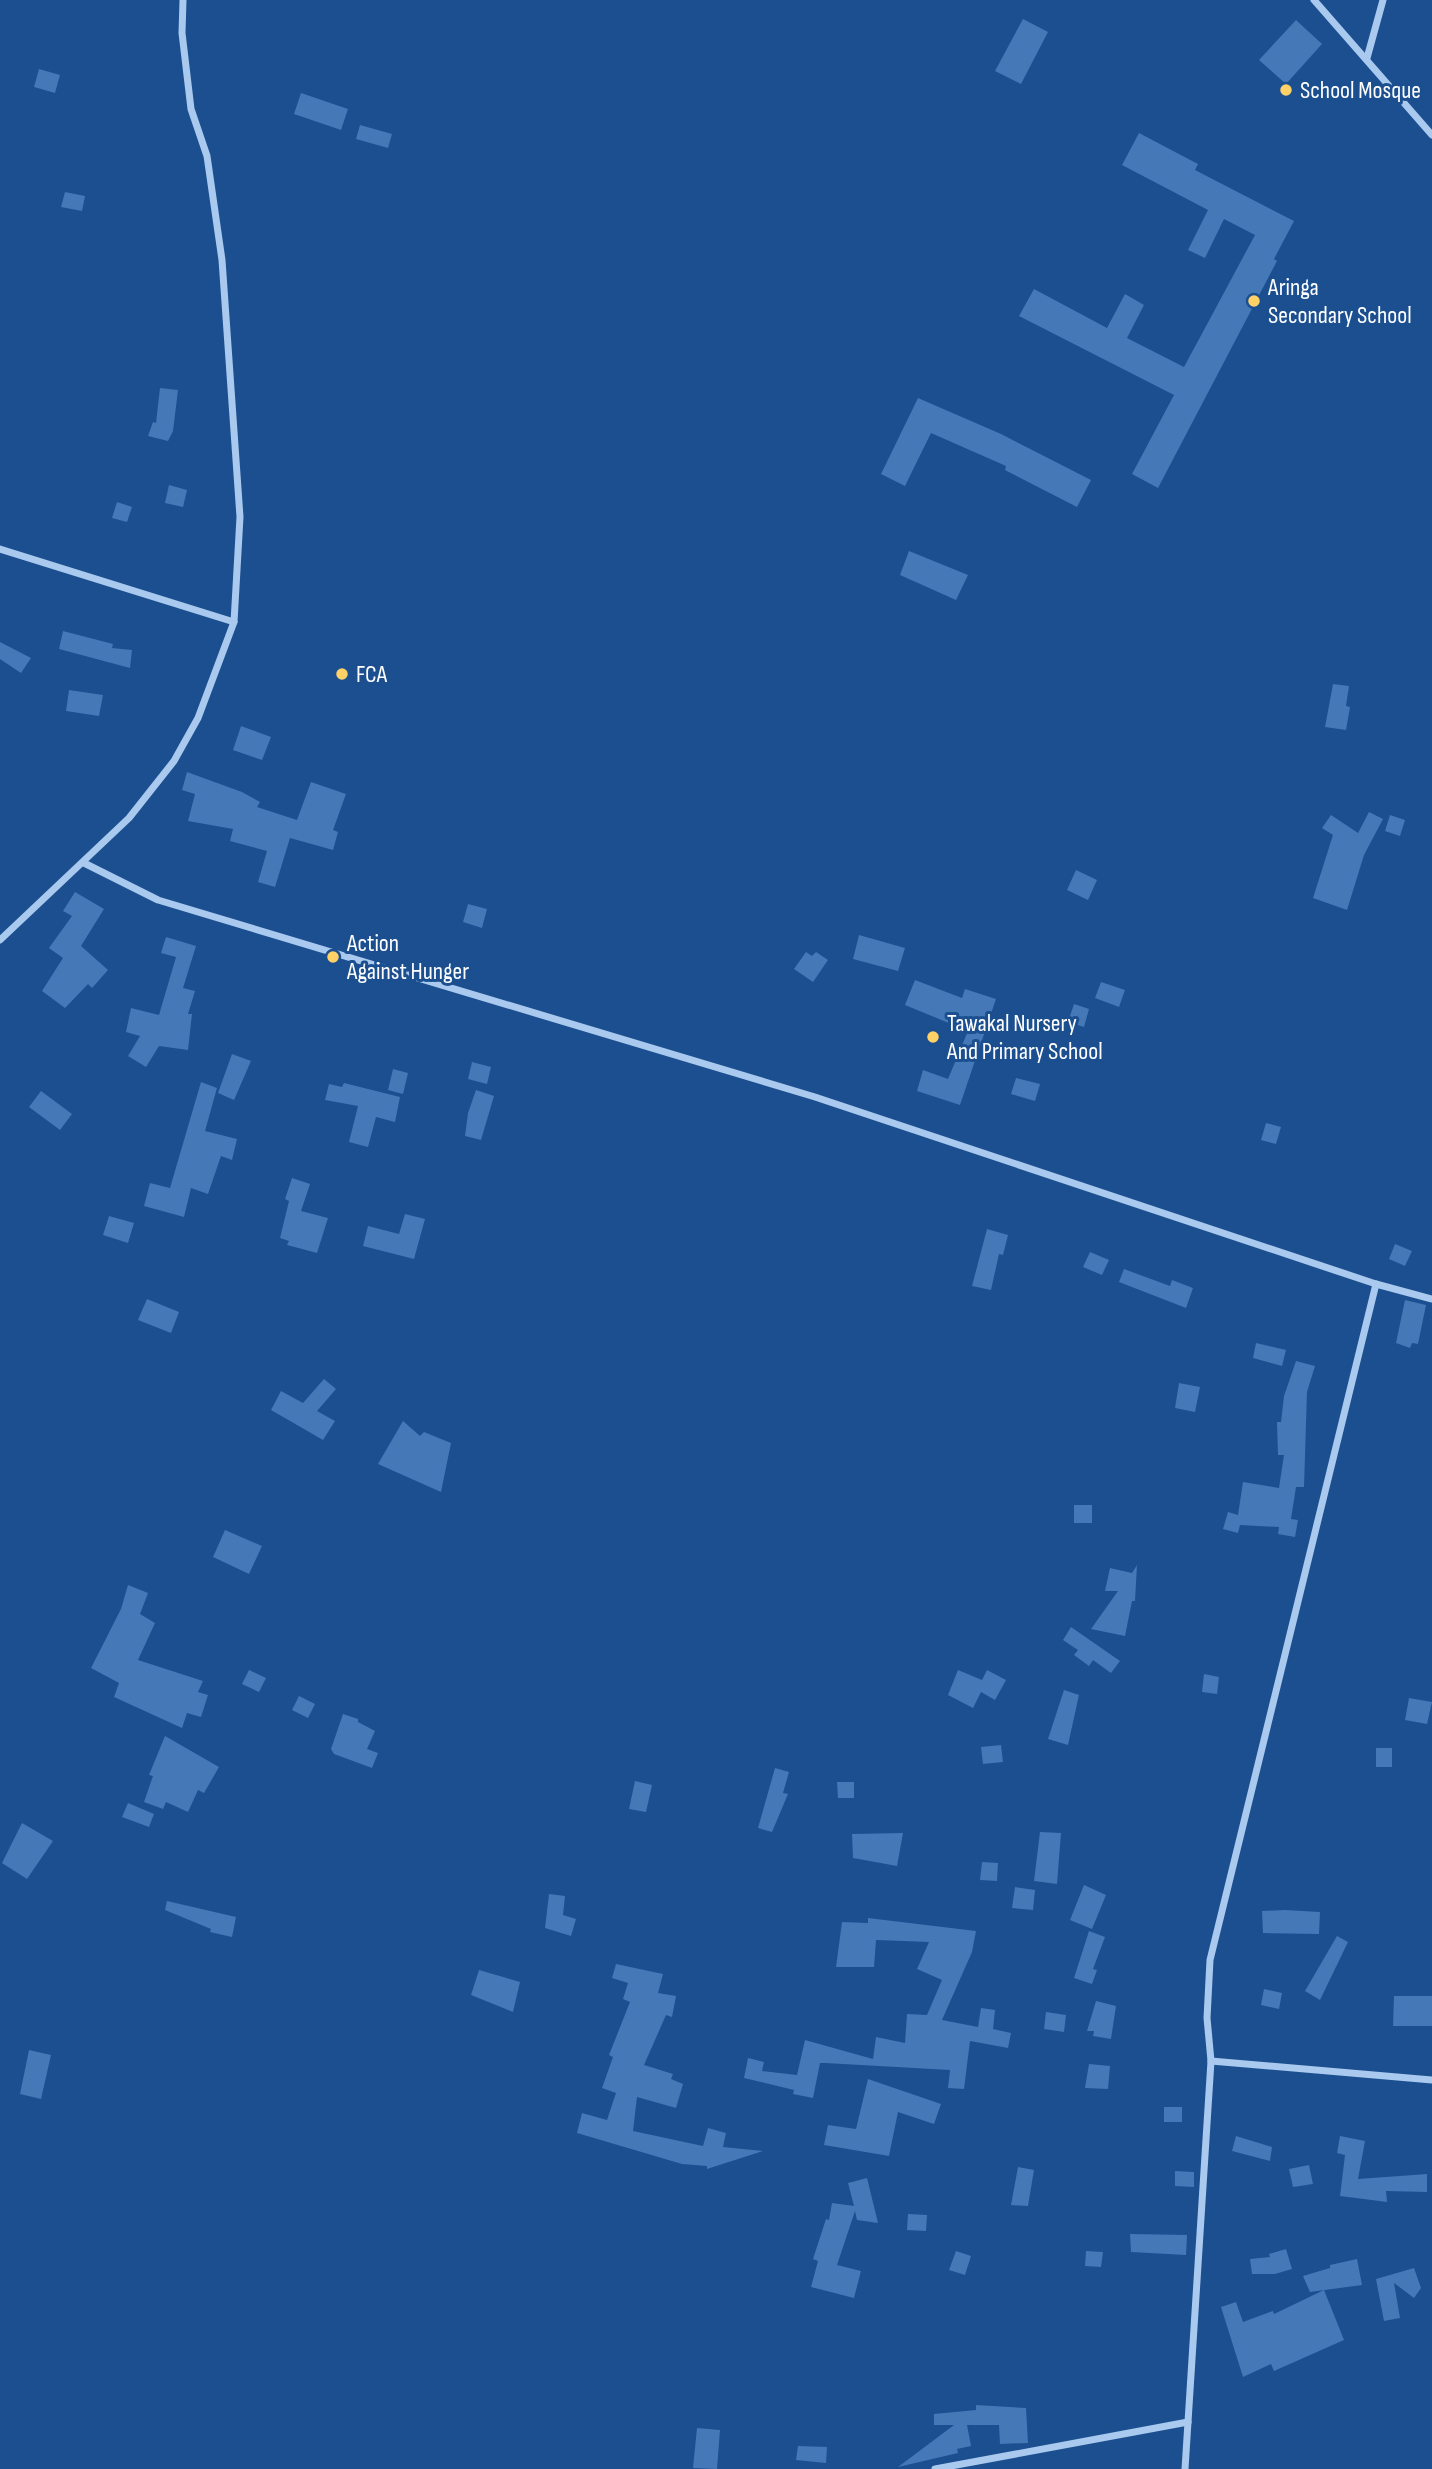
<svg xmlns="http://www.w3.org/2000/svg" width="1432" height="2469" font-family="'Sofia Sans Condensed',sans-serif">
  <rect width="100%" height="100%" fill="#1b4f8f"/>
  <!-- building -->
  <g fill="#4478b7">
    <polygon points="1023,19 1048,32 1021,84 995,71"/>
    <polygon points="1296,20 1322,44 1286,84 1259,60"/>
    <polygon points="39,69 60,75 55,93 34,87"/>
    <polygon points="301,93 348,109 341,130 294,114"/>
    <polygon points="360,125 392,134 388,148 356,139"/>
    <polygon points="1139,133 1198,164 1195,170 1294,221 1274,259 1277,261 1158,488 1132,474 1174,395 1019,316 1034,289 1107,328 1125,294 1144,305 1127,338 1184,367 1255,235 1224,219 1205,258 1188,250 1208,210 1122,165"/>
    <polygon points="65,192 85,196 82,211 61,207"/>
    <polygon points="160,388 178,390 173,431 168,441 148,436 153,422 156,423"/>
    <polygon points="918,398 1001,434 1091,480 1077,507 1005,470 1006,466 931,433 905,486 881,474"/>
    <polygon points="169,485 187,490 183,507 165,503"/>
    <polygon points="117,502 132,507 127,522 112,518"/>
    <polygon points="909,551 968,575 956,600 900,575"/>
    <polygon points="63,631 113,644 112,648 132,650 130,668 59,649"/>
    <polygon points="0,642 31,658 21,673 0,659"/>
    <polygon points="1333,684 1349,686 1346,706 1350,707 1346,730 1325,727"/>
    <polygon points="69,690 103,695 99,716 66,711"/>
    <polygon points="241,726 271,737 262,760 233,750"/>
    <polygon points="187,772 242,792 260,802 257,807 297,820 311,782 346,794 333,830 338,832 333,850 290,838 275,887 258,882 267,851 230,841 233,829 188,821 195,794 182,790"/>
    <polygon points="1369,812 1383,819 1364,855 1347,910 1313,898 1333,835 1322,828 1331,815 1358,833"/>
    <polygon points="1390,815 1405,820 1400,836 1385,831"/>
    <polygon points="1076,870 1097,880 1088,900 1067,890"/>
    <polygon points="75,892 104,909 81,946 108,970 92,988 88,984 65,1008 42,991 63,958 49,948 72,916 63,911"/>
    <polygon points="468,904 487,909 482,928 463,922"/>
    <polygon points="859,935 905,948 898,971 853,959"/>
    <polygon points="166,937 196,946 183,988 195,991 188,1014 192,1014 188,1050 159,1046 146,1067 128,1056 140,1036 126,1032 131,1008 159,1015 176,957 161,953"/>
    <polygon points="806,952 812,956 816,952 828,960 813,982 794,969"/>
    <polygon points="915,980 962,998 965,989 996,999 960,1105 917,1091 923,1070 948,1079 968,1031 905,1005"/>
    <polygon points="1101,982 1125,990 1119,1007 1095,998"/>
    <polygon points="1074,1004 1089,1009 1084,1027 1068,1022"/>
    <polygon points="232,1054 251,1061 234,1100 218,1093"/>
    <polygon points="472,1062 491,1067 487,1084 468,1079"/>
    <polygon points="393,1069 408,1073 403,1094 388,1090"/>
    <polygon points="1016,1078 1040,1084 1035,1101 1011,1094"/>
    <polygon points="201,1082 217,1088 205,1131 237,1139 232,1160 221,1156 208,1194 191,1188 184,1217 144,1206 150,1183 170,1188"/>
    <polygon points="344,1083 400,1097 395,1122 376,1117 368,1147 349,1142 358,1106 325,1100 329,1084 342,1087"/>
    <polygon points="476,1090 494,1096 481,1140 465,1136 468,1113"/>
    <polygon points="41,1091 72,1114 60,1130 29,1107"/>
    <polygon points="1266,1123 1281,1127 1276,1144 1261,1140"/>
    <polygon points="292,1178 310,1184 301,1211 328,1218 317,1253 287,1245 289,1241 280,1238 289,1201 285,1199"/>
    <polygon points="405,1214 425,1219 414,1259 363,1246 368,1226 399,1234"/>
    <polygon points="109,1216 134,1223 128,1243 103,1235"/>
    <polygon points="987,1229 1008,1235 1003,1255 999,1254 991,1290 972,1286"/>
    <polygon points="1395,1244 1412,1251 1405,1266 1389,1259"/>
    <polygon points="1090,1252 1109,1260 1102,1275 1083,1267"/>
    <polygon points="1124,1269 1170,1286 1172,1280 1193,1288 1186,1308 1119,1282"/>
    <polygon points="147,1299 179,1312 171,1333 138,1320"/>
    <polygon points="1405,1300 1426,1305 1418,1344 1412,1343 1410,1348 1396,1343"/>
    <polygon points="1256,1343 1286,1350 1282,1366 1253,1358"/>
    <polygon points="1296,1361 1315,1366 1307,1392 1304,1487 1296,1487 1291,1519 1298,1520 1295,1537 1278,1534 1279,1527 1240,1525 1238,1533 1223,1529 1228,1512 1238,1515 1243,1482 1279,1488 1284,1455 1278,1455 1277,1422 1281,1422 1284,1396"/>
    <polygon points="324,1379 336,1389 317,1411 335,1421 323,1440 271,1410 281,1391 303,1403"/>
    <polygon points="1179,1383 1200,1387 1195,1412 1175,1408"/>
    <polygon points="403,1421 420,1436 424,1432 451,1443 441,1492 378,1464"/>
    <rect x="1074" y="1505" width="18" height="18"/>
    <polygon points="225,1530 262,1546 249,1574 213,1557"/>
    <polygon points="1137,1565 1135,1601 1132,1601 1125,1636 1091,1629 1118,1591 1105,1591 1110,1568 1132,1573"/>
    <polygon points="128,1585 148,1593 140,1614 155,1623 138,1660 203,1681 198,1692 208,1695 201,1717 187,1713 182,1728 114,1697 119,1683 91,1668 121,1609"/>
    <polygon points="1071,1627 1120,1661 1111,1673 1093,1660 1089,1666 1074,1655 1078,1650 1063,1640"/>
    <polygon points="249,1670 266,1678 259,1692 242,1684"/>
    <polygon points="958,1670 982,1680 987,1670 1006,1680 995,1700 981,1692 973,1708 948,1695"/>
    <polygon points="1204,1674 1219,1677 1217,1694 1202,1692"/>
    <polygon points="1064,1690 1079,1695 1068,1745 1048,1739"/>
    <polygon points="299,1696 315,1704 308,1718 292,1710"/>
    <polygon points="1409,1698 1432,1702 1427,1724 1405,1720"/>
    <polygon points="343,1714 358,1719 358,1722 375,1731 367,1749 378,1753 372,1768 334,1754 331,1749"/>
    <polygon points="165,1736 219,1767 204,1793 198,1790 188,1812 166,1802 163,1809 144,1802 153,1776 149,1775"/>
    <polygon points="1001,1745 1003,1762 983,1764 981,1747"/>
    <rect x="1376" y="1748" width="16" height="19"/>
    <polygon points="775,1768 789,1772 783,1793 788,1794 772,1832 758,1828"/>
    <polygon points="635,1781 652,1785 646,1812 629,1809"/>
    <polygon points="837,1782 854,1782 854,1798 838,1798"/>
    <polygon points="128,1803 154,1814 149,1827 122,1817"/>
    <polygon points="22,1823 53,1841 27,1879 2,1863"/>
    <polygon points="1040,1832 1061,1833 1057,1884 1034,1881"/>
    <polygon points="903,1833 897,1866 853,1858 852,1834"/>
    <polygon points="982,1862 998,1863 997,1881 980,1880"/>
    <polygon points="1084,1885 1106,1895 1092,1929 1070,1920"/>
    <polygon points="1015,1887 1035,1890 1033,1910 1012,1908"/>
    <polygon points="549,1894 565,1896 563,1915 576,1919 571,1936 545,1928"/>
    <polygon points="167,1901 236,1917 232,1937 210,1932 211,1929 165,1910"/>
    <polygon points="1285,1910 1320,1912 1319,1934 1263,1933 1262,1911"/>
    <polygon points="868,1918 976,1931 972,1952 942,2020 978,2027 981,2008 995,2010 993,2029 1011,2033 1008,2048 970,2041 964,2089 948,2088 950,2070 825,2063 820,2063 813,2098 793,2094 794,2090 744,2078 748,2058 764,2062 762,2071 797,2075 805,2040 873,2059 876,2037 905,2043 907,2014 927,2015 942,1980 917,1969 929,1942 876,1940 874,1967 836,1967 842,1922 868,1923"/>
    <polygon points="1089,1931 1105,1937 1093,1969 1097,1970 1092,1984 1074,1978"/>
    <polygon points="1337,1936 1348,1942 1320,2000 1305,1991"/>
    <polygon points="616,1964 663,1974 658,1993 676,1996 672,2017 666,2015 644,2065 673,2074 671,2079 683,2084 676,2108 637,2097 633,2131 703,2146 708,2128 726,2133 723,2147 763,2151 707,2169 707,2166 682,2164 577,2133 582,2113 607,2120 616,2093 602,2088 613,2057 609,2055 630,2002 623,1999 628,1983 612,1978"/>
    <polygon points="479,1970 520,1982 513,2012 471,1995"/>
    <polygon points="1264,1989 1282,1993 1279,2009 1261,2005"/>
    <polygon points="1394,1996 1432,1996 1432,2026 1393,2026"/>
    <polygon points="1096,2001 1116,2006 1111,2039 1093,2036 1094,2031 1087,2031"/>
    <polygon points="1046,2012 1066,2015 1064,2032 1044,2029"/>
    <polygon points="29,2050 51,2055 41,2099 20,2094"/>
    <polygon points="1089,2064 1110,2066 1108,2089 1085,2088"/>
    <polygon points="868,2079 941,2104 934,2124 898,2112 889,2156 824,2145 828,2125 856,2129"/>
    <rect x="1164" y="2107" width="18" height="15"/>
    <polygon points="1236,2136 1272,2147 1270,2161 1232,2151"/>
    <polygon points="1340,2136 1365,2141 1358,2179 1427,2174 1427,2192 1386,2191 1387,2202 1340,2196 1345,2155 1337,2153"/>
    <polygon points="1309,2165 1313,2184 1293,2187 1289,2169"/>
    <polygon points="1018,2167 1034,2170 1028,2206 1011,2205"/>
    <polygon points="1175,2171 1194,2172 1194,2187 1175,2186"/>
    <polygon points="867,2178 878,2223 857,2220 855,2211 837,2265 861,2271 854,2298 811,2287 818,2261 813,2259 826,2219 829,2220 832,2203 854,2206 848,2183"/>
    <polygon points="908,2214 927,2215 926,2231 907,2230"/>
    <polygon points="1130,2234 1187,2235 1186,2255 1131,2252"/>
    <polygon points="1286,2249 1292,2269 1275,2274 1252,2274 1250,2259 1270,2257 1269,2254"/>
    <polygon points="956,2251 971,2256 965,2275 949,2270"/>
    <polygon points="1086,2251 1103,2252 1101,2267 1085,2266"/>
    <polygon points="1357,2259 1362,2285 1310,2292 1303,2276 1330,2268 1330,2265"/>
    <polygon points="1414,2268 1421,2288 1414,2298 1394,2283 1400,2318 1384,2321 1376,2279"/>
    <polygon points="1324,2290 1344,2340 1274,2371 1271,2364 1243,2377 1221,2307 1236,2302 1243,2322 1273,2311 1274,2314"/>
    <polygon points="976,2405 1026,2408 1028,2443 1000,2444 999,2425 967,2425 971,2446 957,2449 958,2453 898,2467 954,2425 934,2425 934,2414 976,2410"/>
    <polygon points="697,2428 720,2430 717,2469 693,2468"/>
    <polygon points="798,2446 827,2447 826,2463 796,2460"/>
  </g>
  <g fill="none" stroke-linecap="round" stroke-linejoin="round">
    <!-- street -->
    <g stroke="#a9c9ee" stroke-width="7">
      <polyline points="1314,0 1432,135"/>
      <polyline points="1367,58 1383,0"/>
      <polyline points="0,549 234,622"/>
      <polyline points="84,863 158,900 815,1097 1376,1284 1432,1299"/>
      <polyline points="0,940 129,818 174,761 198,718 234,622 240,517 222,260 207,156 191,109 182,33 183,0"/>
      <polyline points="1211,2061 1432,2080"/>
      <polyline points="935,2469 1188,2422"/>
      <polyline points="1185,2469 1211,2061 1207,2018 1210,1960 1376,1284"/>
    </g>
  </g>
  <!-- markers -->
  <g fill="#ffd166" stroke="#1b4f8f" stroke-width="2.5">
    <circle cx="1286" cy="90" r="7"/>
    <circle cx="1254" cy="301" r="7"/>
    <circle cx="342" cy="674" r="7"/>
    <circle cx="333" cy="957" r="7"/>
    <circle cx="933" cy="1037" r="7"/>
  </g>
  <g text-anchor="middle" dominant-baseline="central" stroke-width="6" stroke-linejoin="round" paint-order="stroke">
    <!-- poi labels -->
    <g font-size="24" fill="#fff" stroke="#1b4f8f" text-anchor="start">
      <text x="1300" y="90">School Mosque</text>
      <text x="1268" y="287">Aringa<tspan x="1268" dy="28">Secondary School</tspan></text>
      <text x="356" y="674">FCA</text>
      <text x="347" y="943">Action<tspan x="347" dy="28">Against Hunger</tspan></text>
      <text x="947" y="1023">Tawakal Nursery<tspan x="947" dy="28">And Primary School</tspan></text>
    </g>
  </g>
</svg>
